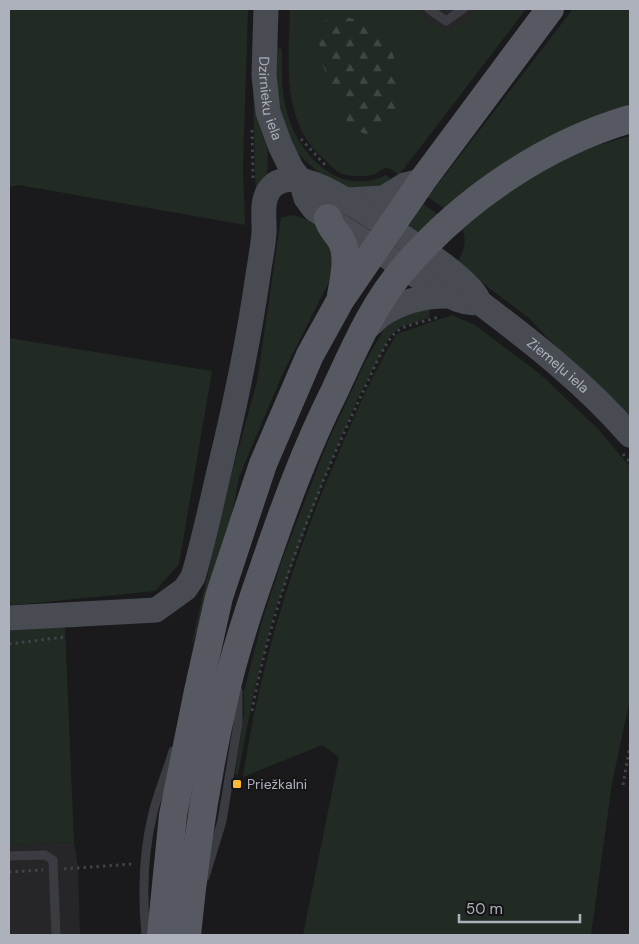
<svg xmlns="http://www.w3.org/2000/svg" width="639" height="944" font-family="'DM Sans',sans-serif">
  <defs>
    <pattern id="forest-firs" width="22" height="20" patternUnits="userSpaceOnUse" patternTransform="scale(1.25)"><rect width="22" height="20" fill="#212b23"/><path d="M5 1l3.5 6h-7zM16 11l3.5 6h-7z" fill="#3f4741"/></pattern>
  </defs>
  <rect width="100%" height="100%" fill="#1a1a1c"/>
  <!-- built -->
  <g fill="#262629">
    <polygon points="362,9 486,9 445,48"/>
    <polygon points="74,842 78,866 80,935 9,935 9,845"/>
  </g>
  <!-- grass -->
  <g fill="#212b23">
    <polygon points="9,9 248,9 243,167 245,225 19,185 9,187"/>
    <path d="M 290,9 L 418,9 L 428,20 L 426,21 L 430,25 L 432,23 C 451,39 464,22 477,9 L 526,9 L 399,175 C 396,173 391,168 386,168 C 381,169 377,174 372,175 C 364,177 354,176 346,175 C 337,173 330,165 324,159 C 280,122 289,60 290,9 Z"/>
    <path d="M 573,9 L 630,9 L 630,107 C 557,123 507,168 448,211 L 428,197 Z"/>
    <path d="M 274,48 L 282,49 C 282,71 281,92 287,113 C 299,156 340,198 386,175 L 394,181 L 360,193 L 326,179 L 301,157 L 293,145 L 279,115 Z"/>
    <path d="M 253,89 L 256,90 C 264,133 278,165 256,205 Z"/>
    <path d="M 630,136 L 630,418 L 552,343 L 529,318 L 456,263 C 465,253 468,236 460,226 L 531,175 L 592,147 Z"/>
    <polygon points="423,204 442,217 420,235 410,228 410,224"/>
    <path d="M 291,215 C 313,219 324,231 336,248 L 331,278 L 283,373 L 239,477 L 230,524 L 201,624 L 191,646 L 230,479 L 257,382 L 281,218 Z"/>
    <polygon points="431,302 429,318 400,327 390,336 357,400 330,464 274,613 253,696 238,775 235,775 244,713 244,691 262,621 282,560 326,446 365,362 387,324"/>
    <path d="M 452,315 L 475,325 L 540,374 L 598,429 L 630,467 L 630,699 L 612,783 L 591,935 L 303,935 L 339,757 L 322,745 L 243,777 C 260,663 294,555 340,450 C 357,410 374,370 397,334 Z"/>
    <polygon points="9,338 212,371 179,564 155,591 15,605 9,604"/>
    <polygon points="65,626 74,842 9,845 9,631"/>
  </g>
  <!-- forest -->
  <polygon fill="url(#forest-firs)" points="331,13 368,23 392,50 402,92 392,119 371,136 350,128 321,61 318,31"/>
  <g fill="none" stroke-linecap="round" stroke-linejoin="round">
    <!-- path -->
    <g stroke="#404349" stroke-width="3" stroke-dasharray="2.5 4" stroke-linecap="butt">
      <polyline points="252,130 253,178"/>
      <polyline points="301,139 326,166"/>
      <polyline points="623,454 630,462"/>
      <polyline points="9,644 64,637"/>
      <path d="M 252,711 C 272,602 314,496 361,396 C 370,378 381,348 395,333 C 404,324 426,322 438,317"/>
      <polyline points="623,785 630,745"/>
      <polyline points="64,869 133,864"/>
      <polyline points="9,872 43,870"/>
    </g>
    <!-- lane -->
    <g stroke="#3b3c42" stroke-width="9">
      <polyline points="429,9 446,21 463,9"/>
      <polyline points="9,856 45,855 53,860 56,935"/>
      <polyline points="205,877 222,821 238,723 238,691"/>
      <path d="M 146,935 C 142,894 143,853 153,813 C 158,792 167,772 173,751"/>
    </g>
    <!-- secondary -->
    <g stroke="#484b52" stroke-width="25">
      <path id="s1" d="M 266,9 L 264,75 L 268,112 L 280,145 L 291,168 L 301,181 L 306,198 L 314,209 L 431,285 C 445,292 461,306 479,302"/>
      <polyline points="346,200 384,198 405,185 422,181"/>
      <path d="M 366,328 C 372,324 376,319 381,315 C 402,301 426,295 451,296"/>
      <path id="s2" d="M 9,618 L 156,610 L 185,589 L 193,577 C 204,540 212,501 221,463 C 236,401 249,338 258,275 C 260,261 263,247 264,233 C 265,218 259,196 275,184 C 302,166 355,206 377,220 C 399,235 473,279 479,302 C 532,342 586,384 630,435"/>
    </g>
    <!-- primary -->
    <g stroke="#565961" stroke-width="28">
      <path d="M 328,218 C 330,229 338,233 342,242 C 349,258 344,279 341,295"/>
      <polyline points="161,935 173,815 198,691 219,597 263,464 310,355 341,299 422,181 550,9"/>
      <path d="M 187,935 C 195,853 207,772 226,691 C 235,650 249,609 263,569 C 285,505 305,450 335,390 C 355,347 374,302 406,266 C 464,199 545,144 630,119"/>
    </g>
  </g>
  <!-- markers -->
  <rect fill="#fcb932" stroke="#151517" stroke-width="2" x="232" y="779" width="10" height="10" rx="2.5"/>
  <g text-anchor="middle" dominant-baseline="central" stroke-width="4" stroke-linejoin="round" paint-order="stroke">
    <!-- street labels -->
    <g font-size="14" fill="#acb1bc" stroke="#151517">
      <text stroke="none"><textPath href="#s1" startOffset="90">Dzirnieku iela</textPath></text>
      <text stroke="none"><textPath href="#s2" startOffset="948">Ziemeļu iela</textPath></text>
    </g>
    <!-- poi labels -->
    <g font-size="14" fill="#acb1bc" stroke="#151517" text-anchor="start">
      <text x="247" y="784">Priežkalni</text>
    </g>
  </g>
  <!-- border -->
  <rect width="639" height="944" fill="none" stroke="#acb1bc" stroke-width="20"/>
  <!-- scale -->
  <path d="M459 914v8h121v-8" fill="none" stroke="#acb1bc" stroke-width="2.5"/>
  <text x="466" y="914" font-size="15" fill="#acb1bc" stroke="#151517" stroke-width="4" paint-order="stroke">50 m</text>
</svg>
